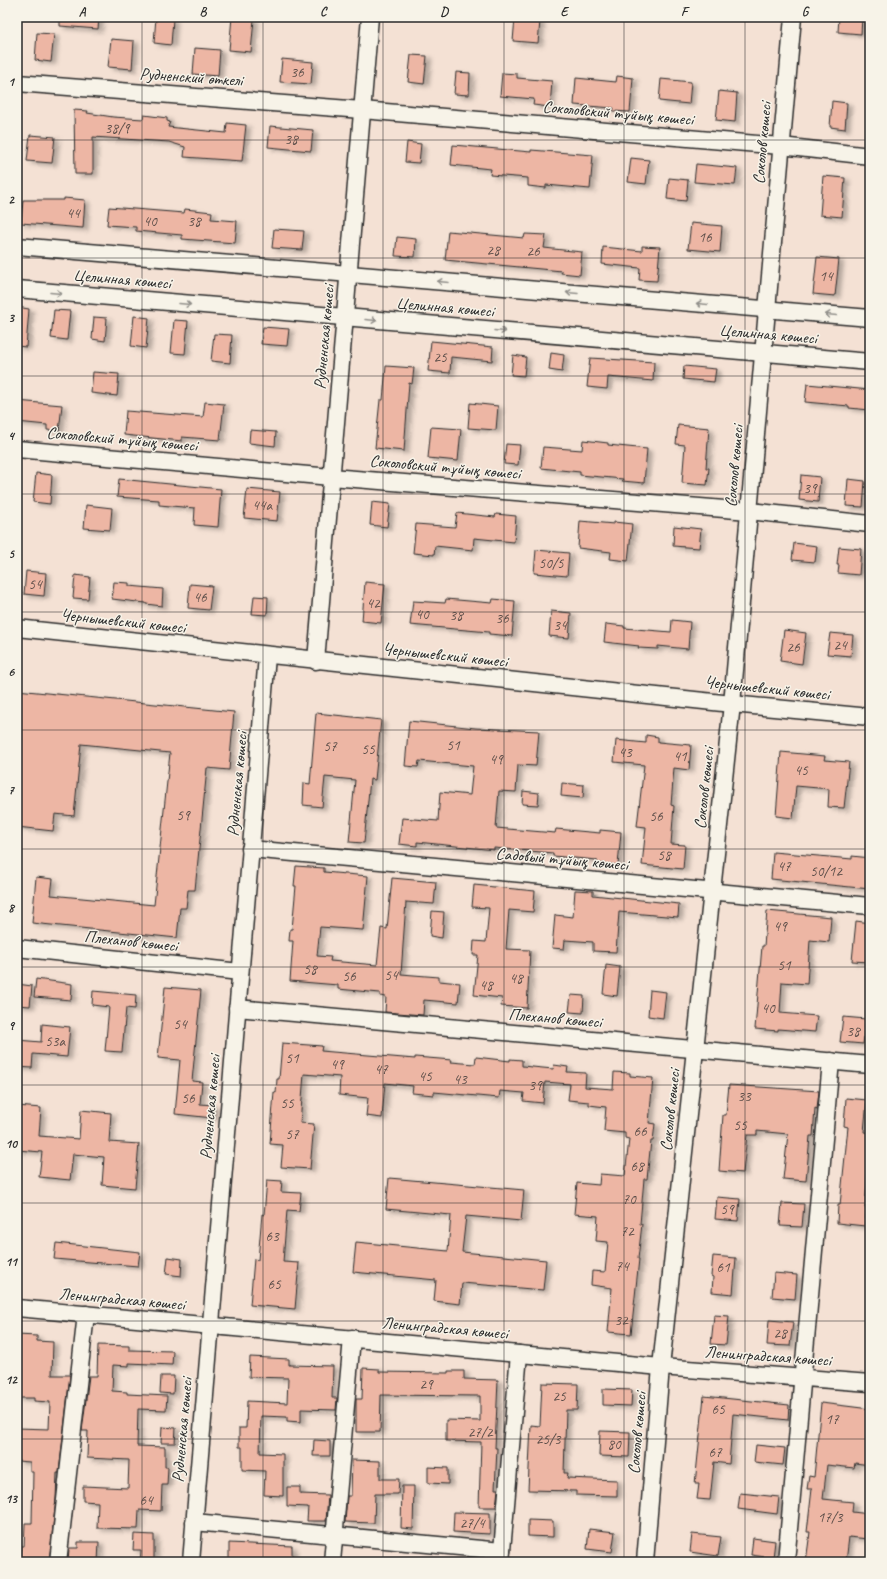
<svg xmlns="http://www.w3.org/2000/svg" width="887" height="1579" font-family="Caveat,sans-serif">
  <defs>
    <filter id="shadow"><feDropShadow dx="4.5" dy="2.5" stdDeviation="2" flood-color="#0004"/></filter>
  </defs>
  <rect width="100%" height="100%" fill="#f4e1d4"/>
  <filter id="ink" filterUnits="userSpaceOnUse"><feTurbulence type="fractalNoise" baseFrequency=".025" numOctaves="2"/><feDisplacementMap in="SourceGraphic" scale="8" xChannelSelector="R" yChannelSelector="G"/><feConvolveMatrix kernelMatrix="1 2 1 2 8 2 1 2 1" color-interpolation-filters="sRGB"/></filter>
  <g filter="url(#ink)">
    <!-- building -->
    <g fill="#edb6a4" stroke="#2b2b2b" filter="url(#shadow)">
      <polygon points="60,17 99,17 98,29 60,26"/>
      <polygon points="156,17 173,19 171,45 154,43"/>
      <polygon points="232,17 254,19 251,52 229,50"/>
      <polygon points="839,17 862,17 861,34 838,32"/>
      <polygon points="515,18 540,21 538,43 513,41"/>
      <polygon points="37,33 54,34 51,62 35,60"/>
      <polygon points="111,39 134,41 132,69 108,67"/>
      <polygon points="195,48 220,50 218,76 193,74"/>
      <polygon points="411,55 427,56 424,84 408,82"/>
      <polygon points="282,59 313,62 311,84 280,82"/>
      <polygon points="456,72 470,73 469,95 454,94"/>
      <polygon points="502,73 517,74 517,78 552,81 550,107 533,105 534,99 500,96"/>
      <polygon points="617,76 633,78 630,112 613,111 614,108 574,105 576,78 616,82"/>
      <polygon points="661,79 691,82 689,104 659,101"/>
      <polygon points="719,91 737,93 735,122 716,120"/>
      <polygon points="832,101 847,103 845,129 830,127"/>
      <polygon points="74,110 88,111 87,113 113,117 143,119 144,115 167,118 167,121 170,122 168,127 226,133 227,123 246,125 242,161 184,157 185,147 169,142 93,137 93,174 75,174"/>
      <polygon points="270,126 313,130 311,151 268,147"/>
      <polygon points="30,135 55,137 52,163 27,161"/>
      <polygon points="407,142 421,144 419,163 405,162"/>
      <polygon points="453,145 531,152 531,150 593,155 590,189 546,185 546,188 528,186 528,178 490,175 491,169 451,165"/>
      <polygon points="631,158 649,160 646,184 628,182"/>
      <polygon points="696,164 737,168 735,185 694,182"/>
      <polygon points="823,176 845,178 842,217 820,215"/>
      <polygon points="669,178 688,180 686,201 667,199"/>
      <polygon points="64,198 85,200 83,228 21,223 23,200 64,200"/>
      <polygon points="109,207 184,213 185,209 212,212 211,219 237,221 235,243 182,239 182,235 136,231 136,227 107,225"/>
      <polygon points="691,223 722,226 720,252 688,249"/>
      <polygon points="274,229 304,231 302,250 272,248"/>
      <polygon points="448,231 524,238 525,234 546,235 544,248 582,252 580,275 561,273 562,271 445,260"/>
      <polygon points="397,237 416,239 415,257 395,256"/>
      <polygon points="642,246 660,247 657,281 639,280 640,268 602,264 603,247 642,251"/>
      <polygon points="817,257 839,259 835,296 813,294"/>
      <polygon points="17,307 29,309 26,347 17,346"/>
      <polygon points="54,310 70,311 67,340 51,338"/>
      <polygon points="134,316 149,318 146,348 131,346"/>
      <polygon points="94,317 107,318 105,341 92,339"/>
      <polygon points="174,320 188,321 185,354 171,353"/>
      <polygon points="263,327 289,329 287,346 261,344"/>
      <polygon points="214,334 232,335 230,363 211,361"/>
      <polygon points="431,341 493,347 492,361 451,357 450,373 428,371"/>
      <polygon points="551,353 564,355 562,372 549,370"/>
      <polygon points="513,355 526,357 524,376 511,375"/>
      <polygon points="590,358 654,362 653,381 608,377 607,389 587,387"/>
      <polygon points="386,366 414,368 412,384 409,383 404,451 375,448 380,400 383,400"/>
      <polygon points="684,366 716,369 714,382 683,379"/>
      <polygon points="93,372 119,374 117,396 91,393"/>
      <polygon points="807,384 870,390 870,410 849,408 849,406 805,402"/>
      <polygon points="17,401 62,405 59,431 47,430 47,425 17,422"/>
      <polygon points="205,402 224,404 220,440 182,437 182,441 124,435 126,411 203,417"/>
      <polygon points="470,403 498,406 496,430 468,428"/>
      <polygon points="678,425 709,428 706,468 709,468 707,485 682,483 685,445 676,444"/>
      <polygon points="431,427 461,429 458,461 428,458"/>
      <polygon points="250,430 276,432 275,446 249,443"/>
      <polygon points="583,440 608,443 608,445 647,449 644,483 622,481 623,479 580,475 580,472 541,468 543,447 582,450"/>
      <polygon points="506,444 520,445 518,465 504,464"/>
      <polygon points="36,473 52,475 50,504 33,502"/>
      <polygon points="801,475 820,477 818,502 799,500"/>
      <polygon points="119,479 221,489 218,527 194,525 195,508 159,505 159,500 117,497"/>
      <polygon points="848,479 865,481 863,507 846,506"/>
      <polygon points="247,489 280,492 277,521 244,518"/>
      <polygon points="372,502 390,504 387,527 370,525"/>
      <polygon points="86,505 112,508 110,530 84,528"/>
      <polygon points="457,513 495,517 496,514 516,516 514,542 474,538 473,550 435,546 434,555 413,553 416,524 455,527"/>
      <polygon points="580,521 614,524 614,522 632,524 628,561 610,559 611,552 578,548"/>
      <polygon points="674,526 701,529 699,548 673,546"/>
      <polygon points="794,543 817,546 815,562 792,560"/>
      <polygon points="839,547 861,549 859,575 838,573 839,565 837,565"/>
      <polygon points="536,550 569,553 567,576 534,573"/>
      <polygon points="26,571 46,573 44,596 24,594"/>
      <polygon points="75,575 90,577 88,599 73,598"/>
      <polygon points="114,582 129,583 129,586 163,589 162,606 146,604 146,603 112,599"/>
      <polygon points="365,582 385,584 381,623 362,621"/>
      <polygon points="190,584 212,586 209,610 188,608"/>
      <polygon points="254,596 268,597 267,615 252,614"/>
      <polygon points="446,599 492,603 493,599 515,601 512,636 489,634 489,632 410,625 413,601 445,603"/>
      <polygon points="551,611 571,613 569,638 549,636"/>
      <polygon points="672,620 690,622 688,649 658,646 658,649 638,648 639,646 604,642 606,624 624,626 624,628 671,632"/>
      <polygon points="784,630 806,633 802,664 780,661"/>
      <polygon points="830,633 853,635 851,656 827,654"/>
      <polygon points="17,690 234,712 229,770 207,768 195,890 188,890 186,908 180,908 177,938 32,923 36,877 53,879 51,895 154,905 170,753 81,744 74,816 55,814 53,831 17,827 18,738 17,738"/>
      <polygon points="316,713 381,720 375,780 370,779 364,843 349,842 355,780 325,777 322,807 303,805 304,783 310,784"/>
      <polygon points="409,721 476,728 539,731 536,766 518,765 516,792 499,791 496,828 555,833 556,829 600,833 600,830 621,832 618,865 597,863 597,860 553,856 553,853 494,848 494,850 417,842 417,846 399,844 402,818 438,821 440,792 470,795 473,766 419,761 418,767 405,766"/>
      <polygon points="646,735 658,737 658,742 691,745 689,770 674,768 671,805 674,806 671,844 685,845 683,869 642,865 646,827 637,826 644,765 614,762 616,740 646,743"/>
      <polygon points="781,752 825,756 824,760 849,762 844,808 828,807 829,789 796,786 793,818 776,816"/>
      <polygon points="562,783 584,785 583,798 561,796"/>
      <polygon points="523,791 539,793 538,805 522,804"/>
      <polygon points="773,852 852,859 852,856 870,858 870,889 771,879"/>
      <polygon points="296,866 324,868 324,872 368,876 363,930 320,927 317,956 331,957 330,961 377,965 381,928 387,929 392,878 436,882 434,904 406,902 401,974 439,977 439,981 460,983 458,1003 424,1000 423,1015 385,1012 386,997 380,996 380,993 338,989 338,985 290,981 293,941 289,941 290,929 292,929 296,886 294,886"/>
      <polygon points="474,885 535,891 533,912 509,910 506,949 530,950 527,1008 501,1006 502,998 474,995 478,955 473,955 474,941 486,942 489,908 472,907"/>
      <polygon points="575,890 593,891 593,895 679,904 678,917 619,912 616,952 593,951 593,942 565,940 564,949 552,948 555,915 573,917"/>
      <polygon points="432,911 444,912 442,938 430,936"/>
      <polygon points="767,911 831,917 829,942 810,940 807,984 782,982 780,1013 817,1016 815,1032 778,1029 778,1031 755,1029 762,946 764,946"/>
      <polygon points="856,921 870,923 870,962 852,961"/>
      <polygon points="606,965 620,967 617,996 603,994"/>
      <polygon points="36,979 72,984 71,1000 34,997"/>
      <polygon points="17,984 32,986 30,1006 17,1005"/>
      <polygon points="165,987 201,990 192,1081 202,1082 200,1104 214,1105 213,1118 175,1114 180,1060 158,1058"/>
      <polygon points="650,990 666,992 663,1018 648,1016"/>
      <polygon points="93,991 136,995 135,1009 126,1008 122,1052 105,1051 109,1007 92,1005"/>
      <polygon points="571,995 584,996 583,1013 569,1012"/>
      <polygon points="843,1017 866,1019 863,1044 840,1042"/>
      <polygon points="42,1024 70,1027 67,1057 33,1054 32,1068 17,1067 17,1040 41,1042"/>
      <polygon points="282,1043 322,1046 321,1051 415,1059 415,1057 452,1060 451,1062 475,1064 476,1057 510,1061 510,1059 522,1060 522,1066 553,1069 554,1065 568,1067 567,1072 586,1073 585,1087 613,1089 614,1072 630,1073 630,1076 653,1078 649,1123 655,1124 653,1141 651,1141 647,1179 644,1179 640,1224 642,1224 638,1259 639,1259 631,1334 608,1332 612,1288 591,1285 592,1271 605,1272 608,1242 596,1241 598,1216 574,1214 577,1183 599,1185 600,1174 625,1176 629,1139 625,1138 625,1133 604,1131 606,1107 589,1105 589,1102 568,1100 570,1084 545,1082 543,1103 523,1101 524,1093 500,1091 499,1098 434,1092 434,1095 412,1093 413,1086 385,1083 382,1118 366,1116 368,1098 339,1095 340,1077 304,1074 300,1123 314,1124 310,1169 281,1167 283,1145 270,1144 274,1092 276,1093 277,1079 279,1079"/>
      <polygon points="729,1085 819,1091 817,1109 815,1108 813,1136 810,1136 806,1181 783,1179 788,1134 757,1131 757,1135 747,1135 743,1173 719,1171 723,1115 726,1115"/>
      <polygon points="846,1098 867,1100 864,1132 870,1133 870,1139 865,1208 867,1208 865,1226 837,1223 838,1205 840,1205 848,1127 844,1126"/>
      <polygon points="17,1106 41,1108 39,1136 79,1139 81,1110 111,1113 109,1142 139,1144 135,1188 102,1185 104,1157 73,1154 70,1180 39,1177 42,1152 17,1150"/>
      <polygon points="389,1178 524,1190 521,1221 466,1216 462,1252 546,1260 543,1290 462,1283 460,1304 434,1301 436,1280 353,1272 356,1242 448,1251 451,1215 386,1209"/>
      <polygon points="267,1180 282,1181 281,1192 301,1193 299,1211 287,1210 283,1262 299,1263 295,1309 250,1305 254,1259 258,1260 262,1214 264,1215"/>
      <polygon points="717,1197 740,1199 738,1221 715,1219"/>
      <polygon points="782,1203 804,1204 802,1227 780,1226"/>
      <polygon points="56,1243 140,1252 138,1266 54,1259"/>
      <polygon points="713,1256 736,1258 733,1294 712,1292 713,1277 711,1276"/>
      <polygon points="168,1257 182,1259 181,1276 166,1274"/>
      <polygon points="774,1273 797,1275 795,1299 772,1297"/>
      <polygon points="714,1315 729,1316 726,1345 711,1344"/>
      <polygon points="769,1320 793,1322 790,1346 767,1345"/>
      <polygon points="17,1335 37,1336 37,1341 53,1342 52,1375 70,1375 59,1473 57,1473 56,1499 49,1562 20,1562 21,1546 24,1546 25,1523 32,1523 33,1472 30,1472 30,1462 17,1461 17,1428 49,1429 50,1402 34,1401 34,1398 17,1398"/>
      <polygon points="98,1345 129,1346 129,1350 173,1351 172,1365 129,1363 129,1366 113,1365 112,1391 127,1392 127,1394 167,1396 166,1410 138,1409 137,1446 165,1447 165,1467 168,1467 167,1485 162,1485 161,1511 139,1510 138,1529 97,1528 98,1502 83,1501 83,1486 128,1488 129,1460 87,1458 88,1431 82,1431 89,1376 97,1376"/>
      <polygon points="250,1357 289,1359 289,1365 333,1366 332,1398 337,1398 336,1410 301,1409 301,1422 287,1421 287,1417 261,1416 260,1453 283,1454 283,1496 264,1495 265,1471 242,1470 242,1447 239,1447 239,1428 246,1428 247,1401 287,1403 288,1378 249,1377"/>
      <polygon points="363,1368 379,1369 379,1372 448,1373 448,1371 464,1371 464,1379 498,1380 495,1448 497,1448 495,1489 498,1489 496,1507 479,1507 481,1442 446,1441 446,1420 480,1421 480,1396 381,1395 380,1432 356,1432 356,1399 362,1399"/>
      <polygon points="161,1376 174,1376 173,1394 160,1393"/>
      <polygon points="542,1383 578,1384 577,1410 566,1410 564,1473 568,1473 567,1478 617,1480 617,1496 576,1495 576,1491 528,1490 531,1425 540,1426"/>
      <polygon points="603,1389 632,1390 631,1406 603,1405"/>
      <polygon points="704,1396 789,1405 788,1420 733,1414 729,1464 714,1462 710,1500 697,1499 699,1484 695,1484"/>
      <polygon points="821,1403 870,1409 870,1465 855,1463 854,1468 827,1465 823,1499 853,1502 852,1512 870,1514 868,1539 849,1537 846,1562 806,1562 810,1532 807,1532 812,1489 807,1489 809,1476 814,1477"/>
      <polygon points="162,1427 176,1428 175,1443 161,1443"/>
      <polygon points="600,1431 630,1432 629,1457 599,1456"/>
      <polygon points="314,1440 330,1441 330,1456 313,1456"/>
      <polygon points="756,1445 785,1448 783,1465 754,1462"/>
      <polygon points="352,1460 380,1461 380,1479 399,1479 398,1494 375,1494 374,1523 345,1522 347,1496 351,1496"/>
      <polygon points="428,1467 448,1468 448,1484 428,1483"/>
      <polygon points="402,1486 414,1486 413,1529 401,1528"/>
      <polygon points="287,1487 300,1487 300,1494 328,1495 326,1521 307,1521 308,1507 287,1506"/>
      <polygon points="740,1493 779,1497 777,1514 738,1509"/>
      <polygon points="454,1512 490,1513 490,1534 453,1532"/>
      <polygon points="528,1520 553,1521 553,1537 528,1536"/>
      <polygon points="589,1529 615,1532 612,1552 587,1549"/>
      <polygon points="134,1534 154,1535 154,1562 140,1562 141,1550 133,1550"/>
      <polygon points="692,1534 721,1537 718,1556 690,1552"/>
      <polygon points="753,1538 775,1541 773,1558 751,1555"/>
      <polygon points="78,1542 99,1542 98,1562 68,1562 69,1548 78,1548"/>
      <polygon points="229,1543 292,1546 292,1562 229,1562"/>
    </g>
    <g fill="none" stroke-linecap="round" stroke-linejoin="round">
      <defs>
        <g id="minor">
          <polyline points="17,83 362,110 781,146 870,156"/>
          <polyline points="17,246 870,318"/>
          <polyline points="17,289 870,362"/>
          <polyline points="17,449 331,477 749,511 870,524"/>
          <polyline points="17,628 732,704 870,717"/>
          <polyline points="316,661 370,17"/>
          <polyline points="250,849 870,906"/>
          <polyline points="17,948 240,972"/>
          <polyline points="237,1008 870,1065"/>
          <polyline points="17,1308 661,1367 870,1383"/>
          <polyline points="194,1522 502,1551"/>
          <polyline points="58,1562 86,1314"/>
          <polyline points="191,1562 267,656"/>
          <polyline points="332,1562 352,1338"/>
          <polyline points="501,1562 519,1354"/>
          <polyline points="645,1562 661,1367 732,704 793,17"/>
          <polyline points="786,1562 831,1061"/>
        </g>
      </defs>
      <!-- minor casing -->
      <use href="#minor" stroke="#2b2b2b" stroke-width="19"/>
      <!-- minor -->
      <use href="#minor" stroke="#f7f3e8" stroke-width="16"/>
    </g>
    <!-- one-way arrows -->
    <defs><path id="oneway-shaft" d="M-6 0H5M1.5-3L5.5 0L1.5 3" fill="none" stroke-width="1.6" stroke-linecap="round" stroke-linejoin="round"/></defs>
    <g stroke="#918f8a">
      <use href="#oneway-shaft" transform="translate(443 282) rotate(-175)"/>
      <use href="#oneway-shaft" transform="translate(56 293) rotate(5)"/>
      <use href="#oneway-shaft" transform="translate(572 293) rotate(-175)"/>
      <use href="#oneway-shaft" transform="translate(185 304) rotate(5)"/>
      <use href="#oneway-shaft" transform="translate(702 304) rotate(-175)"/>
      <use href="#oneway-shaft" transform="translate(831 315) rotate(-175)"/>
      <use href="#oneway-shaft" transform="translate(371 320) rotate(5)"/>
      <use href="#oneway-shaft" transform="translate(500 331) rotate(5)"/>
    </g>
  </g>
  <!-- grid -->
  <path fill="none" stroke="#2b2b2b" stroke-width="1" stroke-opacity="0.55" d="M 142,17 L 142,1562M 263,17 L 263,1562M 383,17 L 383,1562M 504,17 L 504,1562M 624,17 L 624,1562M 745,17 L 745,1562M 17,140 L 870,140M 17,258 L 870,258M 17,376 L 870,376M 17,494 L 870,494M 17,612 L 870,612M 17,730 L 870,730M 17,849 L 870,849M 17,967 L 870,967M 17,1085 L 870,1085M 17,1203 L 870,1203M 17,1321 L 870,1321M 17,1439 L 870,1439"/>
  <g text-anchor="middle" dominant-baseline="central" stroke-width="3" stroke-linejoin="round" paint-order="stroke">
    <!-- number labels -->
    <g font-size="15" fill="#5c4e49">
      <text x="297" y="72">36</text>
      <text x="117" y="128">38/9</text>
      <text x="291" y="139">38</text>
      <text x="73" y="213">44</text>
      <text x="150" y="221">40</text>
      <text x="194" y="221">38</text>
      <text x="705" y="237">16</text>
      <text x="493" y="250">28</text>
      <text x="533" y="251">26</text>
      <text x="826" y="276">14</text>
      <text x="440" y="357">25</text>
      <text x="810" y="488">39</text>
      <text x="262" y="505">44а</text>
      <text x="551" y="563">50/5</text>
      <text x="35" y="584">54</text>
      <text x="200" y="597">46</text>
      <text x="373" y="603">42</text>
      <text x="422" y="614">40</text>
      <text x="456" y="615">38</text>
      <text x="502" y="618">36</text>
      <text x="560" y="625">34</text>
      <text x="840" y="645">24</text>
      <text x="793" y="647">26</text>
      <text x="453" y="745">51</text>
      <text x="330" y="746">57</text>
      <text x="368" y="749">55</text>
      <text x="625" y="752">43</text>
      <text x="680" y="756">41</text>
      <text x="496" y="759">49</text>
      <text x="801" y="770">45</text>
      <text x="183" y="815">59</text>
      <text x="656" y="816">56</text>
      <text x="664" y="855">58</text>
      <text x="784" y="866">47</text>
      <text x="826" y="871">50/12</text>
      <text x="780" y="926">49</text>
      <text x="784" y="965">51</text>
      <text x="310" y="969">58</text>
      <text x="391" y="975">54</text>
      <text x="349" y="976">56</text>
      <text x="516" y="978">48</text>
      <text x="486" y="985">48</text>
      <text x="768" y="1008">40</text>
      <text x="180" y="1024">54</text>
      <text x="853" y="1031">38</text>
      <text x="55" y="1041">53а</text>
      <text x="292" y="1058">51</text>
      <text x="337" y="1064">49</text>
      <text x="381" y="1069">47</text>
      <text x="425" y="1076">45</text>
      <text x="460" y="1079">43</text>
      <text x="535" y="1085">39</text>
      <text x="744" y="1096">33</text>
      <text x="188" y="1098">56</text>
      <text x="287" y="1103">55</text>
      <text x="740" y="1125">55</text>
      <text x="640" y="1131">66</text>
      <text x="292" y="1134">57</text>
      <text x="637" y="1166">68</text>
      <text x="629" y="1199">70</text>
      <text x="727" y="1209">59</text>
      <text x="627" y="1231">72</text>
      <text x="272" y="1236">63</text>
      <text x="622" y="1266">74</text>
      <text x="723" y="1267">61</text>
      <text x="274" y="1284">65</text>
      <text x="621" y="1320">32</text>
      <text x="780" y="1333">28</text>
      <text x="426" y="1384">29</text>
      <text x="559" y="1396">25</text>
      <text x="718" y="1409">65</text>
      <text x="832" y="1419">17</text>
      <text x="480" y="1432">27/2</text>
      <text x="548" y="1439">25/3</text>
      <text x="614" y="1444">80</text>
      <text x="715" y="1452">67</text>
      <text x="146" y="1500">64</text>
      <text x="830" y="1517">17/3</text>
      <text x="472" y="1523">27/4</text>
    </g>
    <!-- street labels -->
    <g font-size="17" fill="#2b2b2b" stroke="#f7f3e8">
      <text transform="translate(191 77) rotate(4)">Рудненский өткелі</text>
      <text transform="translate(618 113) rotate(5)">Соколовский тұйық көшесі</text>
      <text transform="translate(762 143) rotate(-85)">Соколов көшесі</text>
      <text transform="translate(122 279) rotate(5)">Целинная көшесі</text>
      <text transform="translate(445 307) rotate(5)">Целинная көшесі</text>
      <text transform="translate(768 334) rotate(5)">Целинная көшесі</text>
      <text transform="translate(324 337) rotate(-85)">Рудненская көшесі</text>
      <text transform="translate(122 439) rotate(5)">Соколовский тұйық көшесі</text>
      <text transform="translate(734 466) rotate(-85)">Соколов көшесі</text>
      <text transform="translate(445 467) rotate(5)">Соколовский тұйық көшесі</text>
      <text transform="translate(123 621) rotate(6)">Чернышевский көшесі</text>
      <text transform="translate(445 655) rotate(6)">Чернышевский көшесі</text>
      <text transform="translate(767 688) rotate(6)">Чернышевский көшесі</text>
      <text transform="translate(237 784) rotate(-85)">Рудненская көшесі</text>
      <text transform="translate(704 788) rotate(-84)">Соколов көшесі</text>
      <text transform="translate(562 859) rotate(5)">Садовый тұйық көшесі</text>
      <text transform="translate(131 941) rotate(6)">Плеханов көшесі</text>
      <text transform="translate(555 1018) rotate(5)">Плеханов көшесі</text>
      <text transform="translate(210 1107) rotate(-85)">Рудненская көшесі</text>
      <text transform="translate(670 1110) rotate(-84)">Соколов көшесі</text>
      <text transform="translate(122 1299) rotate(5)">Ленинградская көшесі</text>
      <text transform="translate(445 1328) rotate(5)">Ленинградская көшесі</text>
      <text transform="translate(768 1356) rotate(4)">Ленинградская көшесі</text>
      <text transform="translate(182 1430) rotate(-85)">Рудненская көшесі</text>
      <text transform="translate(637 1433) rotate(-85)">Соколов көшесі</text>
    </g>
  </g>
  <!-- margin -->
  <rect width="887" height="1579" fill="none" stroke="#f7f3e8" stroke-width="44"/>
  <rect x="22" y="22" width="843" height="1535" fill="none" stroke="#2b2b2b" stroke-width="1.5"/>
  <g font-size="13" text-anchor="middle" font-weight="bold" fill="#2b2b2b">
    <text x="82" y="16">A</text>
    <text x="203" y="16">B</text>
    <text x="323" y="16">C</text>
    <text x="444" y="16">D</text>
    <text x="564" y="16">E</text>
    <text x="684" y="16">F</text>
    <text x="805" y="16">G</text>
    <text x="11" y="86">1</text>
    <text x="11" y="204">2</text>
    <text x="11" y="322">3</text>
    <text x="11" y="440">4</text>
    <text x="11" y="558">5</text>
    <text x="11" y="676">6</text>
    <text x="11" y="794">7</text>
    <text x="11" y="912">8</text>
    <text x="11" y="1030">9</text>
    <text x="11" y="1148">10</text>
    <text x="11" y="1266">11</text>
    <text x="11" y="1384">12</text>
    <text x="11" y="1503">13</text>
  </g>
</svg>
